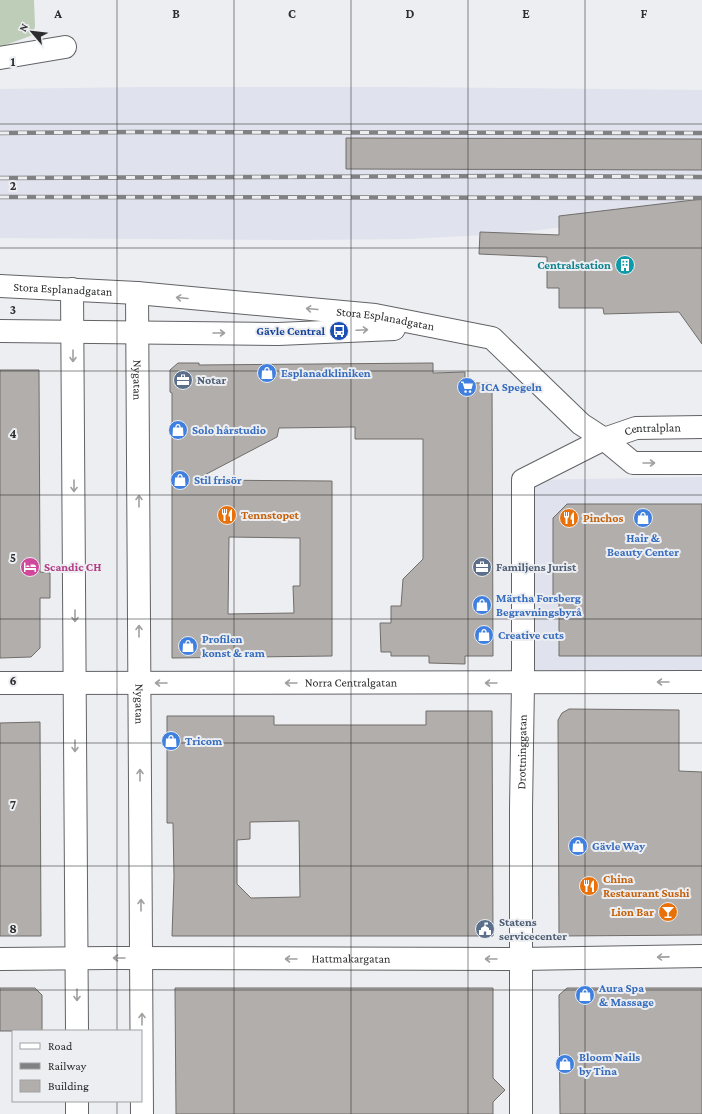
<svg xmlns="http://www.w3.org/2000/svg" width="702" height="1114" font-family="'Crimson Pro',serif">
  <rect width="100%" height="100%" fill="#edeef1"/>
  <!-- built -->
  <g fill="#e0e3ed">
    <polygon points="139,87 404,87 702,90 702,220 628,219 505,234 409,239 300,240 0,238 0,89"/>
    <polygon points="702,477 702,682 523,683 523,480"/>
  </g>
  <!-- green -->
  <polygon fill="#bdcdb8" points="0,0 34,0 35,26 33,35 0,47"/>
  <!-- building -->
  <g fill="#b1aeac" stroke="#706d6b" fill-rule="evenodd">
    <polygon points="346,138 702,139 702,170 346,169"/>
    <polygon points="702,199 702,344 679,312 604,314 603,308 559,308 559,288 547,288 547,257 479,254 480,232 559,235 559,216"/>
    <path d="M 178,363 L 199,363 L 199,365 L 433,363 L 433,373 L 465,372 L 465,383 L 492,383 L 493,656 L 465,656 L 465,664 L 429,663 L 429,656 L 391,656 L 391,652 L 381,652 L 380,623 L 391,623 L 391,606 L 401,606 L 403,579 L 423,559 L 423,439 L 355,439 L 355,427 L 279,428 L 277,437 L 195,480 L 332,481 L 332,656 L 172,658 L 172,393 L 170,392 L 170,370 ZM 229,537 L 300,538 L 300,586 L 293,586 L 294,613 L 228,614 Z"/>
    <polygon points="0,370 39,370 40,572 50,573 50,598 40,598 40,648 31,657 0,658"/>
    <polygon points="567,504 702,504 702,656 559,656 559,603 553,603 553,518"/>
    <polygon points="569,709 679,710 679,771 702,772 702,935 559,936 558,720 562,713"/>
    <path d="M 426,711 L 492,711 L 493,936 L 172,936 L 174,877 L 173,823 L 167,823 L 167,716 L 274,716 L 274,725 L 426,725 ZM 299,821 L 300,897 L 251,898 L 237,884 L 237,840 L 250,839 L 250,822 Z"/>
    <polygon points="40,722 41,936 0,936 0,723"/>
    <polygon points="0,988 35,988 42,995 42,1031 0,1031"/>
    <polygon points="175,988 493,988 493,1078 505,1090 493,1102 493,1114 176,1114"/>
    <polygon points="567,988 702,988 702,1114 560,1114 559,995"/>
  </g>
  <g fill="none" stroke-linecap="round" stroke-linejoin="round">
    <defs>
      <g id="minor">
        <polyline points="0,58 65,47"/>
        <path id="s1" d="M 0,286 L 137,293 L 375,315 L 492,338 L 581,424 L 604,439 L 633,463 L 702,463"/>
        <polyline points="72,289 77,1031"/>
        <path id="s2" d="M 137,293 L 142,1114"/>
        <polyline points="0,331 278,334 394,329"/>
        <path id="s3" d="M 0,683 L 702,682"/>
        <path id="s4" d="M 0,959 L 109,958 L 521,959 L 702,956"/>
        <polyline points="77,1101 77,1114"/>
        <path id="s5" d="M 521,1114 L 521,808 L 523,683 L 523,480 L 604,439 L 636,428 L 702,427"/>
      </g>
    </defs>
    <!-- minor casing -->
    <use href="#minor" stroke="#626366" stroke-width="24"/>
    <!-- minor -->
    <use href="#minor" stroke="#fff" stroke-width="22"/>
    <defs>
      <g id="rail">
        <polyline points="0,133 135,132 702,133"/>
        <polyline points="0,178 524,176 702,177"/>
        <polyline points="0,197 702,198"/>
      </g>
    </defs>
    <!-- rail casing -->
    <use href="#rail" stroke="#808183" stroke-width="4.5"/>
    <!-- rail -->
    <use href="#rail" stroke="#edeef1" stroke-width="3" stroke-dasharray="9" stroke-linecap="butt"/>
  </g>
  <!-- one-way arrows -->
  <defs><path id="oneway-shaft" d="M-6 0H5M1.5-3L5.5 0L1.5 3" fill="none" stroke-width="1.6" stroke-linecap="round" stroke-linejoin="round"/></defs>
  <g stroke="#a0a0a1">
    <use href="#oneway-shaft" transform="translate(182 298) rotate(-175)"/>
    <use href="#oneway-shaft" transform="translate(312 309) rotate(-175)"/>
    <use href="#oneway-shaft" transform="translate(362 330) rotate(-3)"/>
    <use href="#oneway-shaft" transform="translate(219 333)"/>
    <use href="#oneway-shaft" transform="translate(73 356) rotate(90)"/>
    <use href="#oneway-shaft" transform="translate(649 463)"/>
    <use href="#oneway-shaft" transform="translate(74 486) rotate(90)"/>
    <use href="#oneway-shaft" transform="translate(139 501) rotate(-90)"/>
    <use href="#oneway-shaft" transform="translate(75 616) rotate(90)"/>
    <use href="#oneway-shaft" transform="translate(139 631) rotate(-90)"/>
    <use href="#oneway-shaft" transform="translate(663 682) rotate(180)"/>
    <use href="#oneway-shaft" transform="translate(161 683) rotate(180)"/>
    <use href="#oneway-shaft" transform="translate(291 683) rotate(180)"/>
    <use href="#oneway-shaft" transform="translate(491 683) rotate(180)"/>
    <use href="#oneway-shaft" transform="translate(75 746) rotate(90)"/>
    <use href="#oneway-shaft" transform="translate(140 775) rotate(-90)"/>
    <use href="#oneway-shaft" transform="translate(141 905) rotate(-90)"/>
    <use href="#oneway-shaft" transform="translate(663 957) rotate(179)"/>
    <use href="#oneway-shaft" transform="translate(119 958) rotate(-180)"/>
    <use href="#oneway-shaft" transform="translate(291 959) rotate(-180)"/>
    <use href="#oneway-shaft" transform="translate(491 959) rotate(-180)"/>
    <use href="#oneway-shaft" transform="translate(77 995) rotate(90)"/>
    <use href="#oneway-shaft" transform="translate(142 1019) rotate(-90)"/>
  </g>
  <!-- grid -->
  <path fill="none" stroke="#2c2d2e" stroke-width="1" stroke-opacity="0.55" d="M 117,0 L 117,1031M 234,0 L 234,1114M 351,0 L 351,1114M 468,0 L 468,1114M 585,0 L 585,1114M 0,124 L 702,124M 0,248 L 702,248M 0,371 L 702,371M 0,495 L 702,495M 0,619 L 702,619M 0,743 L 702,743M 0,866 L 702,866M 0,990 L 702,990M 117,1101 L 117,1114"/>
  <!-- icons -->
  <defs>
    <symbol id="building-disc" viewBox="-11 -11 22 22"><circle r="9.5" fill="#0f9aa8" stroke="#edeef1"/><path d="M-4-6H4V6H1V3H-1V6H-4ZM-2.5-4.3h1.7v1.8h-1.7ZM.8-4.3h1.7v1.8H.8ZM-2.5-1h1.7V.8h-1.7ZM.8-1h1.7V.8H.8Z" fill="#fff"/></symbol>
    <symbol id="bus-disc" viewBox="-11 -11 22 22"><circle r="9.5" fill="#1a4fb4" stroke="#edeef1"/><path d="M-5-6H5V4H4V6H2V4H-2V6H-4V4H-5ZM-3.5-4V0h7V-4ZM-3.5 1.2v1.5H-2V1.2ZM2 1.2v1.5H3.5V1.2Z" fill="#fff"/></symbol>
    <symbol id="shop-disc" viewBox="-11 -11 22 22"><circle r="9.5" fill="#3f7fe0" stroke="#edeef1"/><path d="M-5-2.5h2.3a2.7 3.5 0 0 1 5.4 0H5L5.5 6h-11ZM-1.5-2.5h3a1.5 2.3 0 0 0-3 0Z" fill="#fff"/></symbol>
    <symbol id="office-disc" viewBox="-11 -11 22 22"><circle r="9.5" fill="#5c6f8a" stroke="#edeef1"/><path d="M-6-3h4V-5.5h4V-3h4V5H-6ZM-1-4.5V-3h2v-1.5ZM-6 0V1H6V0Z" fill="#fff"/></symbol>
    <symbol id="supermarket-disc" viewBox="-11 -11 22 22"><circle r="9.5" fill="#3f7fe0" stroke="#edeef1"/><path d="M-6-5.5h2.5l.6 2H6L4.5 2H-2.5L-4.4-4H-6ZM-1.5 3.2a1.3 1.3 0 1 0 .1 0ZM3 3.2a1.3 1.3 0 1 0 .1 0Z" fill="#fff"/></symbol>
    <symbol id="restaurant-disc" viewBox="-11 -11 22 22"><circle r="9.5" fill="#e8710a" stroke="#edeef1"/><path d="M-5-6h1v4h1v-4h1v4h1v-4h1v5L-1.5 .5V6h-2V.5L-5-1ZM5-6V6H3V1.5H1.5Q1.5-4 5-6Z" fill="#fff"/></symbol>
    <symbol id="hotel-disc" viewBox="-11 -11 22 22"><circle r="9.5" fill="#d1479c" stroke="#edeef1"/><path d="M-6-4.5h1.5V1H6V5H4.5V3h-9V5H-6ZM-4 0a1.8 1.8 0 1 1 3.6 0ZM.5 0V-2.5h3Q6-2.5 6 0Z" fill="#fff"/></symbol>
    <symbol id="bar-disc" viewBox="-11 -11 22 22"><circle r="9.5" fill="#e8710a" stroke="#edeef1"/><path d="M-6-5H6L.8 .8V4.5H3.5V6h-7V4.5H-.8V.8Z" fill="#fff"/></symbol>
    <symbol id="civic-disc" viewBox="-11 -11 22 22"><circle r="9.5" fill="#5c6f8a" stroke="#edeef1"/><path d="M-.6-6.5H3V-4.5H.6V-3L4-1V1h2V6H-6V1h2V-1L-.6-3ZM-1.2 2.5V6h2.4V2.5Z" fill="#fff"/></symbol>
  </defs>
  <g fill-rule="evenodd">
    <use href="#building-disc" x="614" y="254" width="22" height="22"/>
    <use href="#bus-disc" x="328" y="320" width="22" height="22"/>
    <use href="#shop-disc" x="256" y="362" width="22" height="22"/>
    <use href="#office-disc" x="172" y="369" width="22" height="22"/>
    <use href="#supermarket-disc" x="456" y="376" width="22" height="22"/>
    <use href="#shop-disc" x="167" y="419" width="22" height="22"/>
    <use href="#shop-disc" x="169" y="469" width="22" height="22"/>
    <use href="#restaurant-disc" x="216" y="504" width="22" height="22"/>
    <use href="#restaurant-disc" x="558" y="507" width="22" height="22"/>
    <use href="#shop-disc" x="632" y="507" width="22" height="22"/>
    <use href="#hotel-disc" x="19" y="556" width="22" height="22"/>
    <use href="#office-disc" x="471" y="556" width="22" height="22"/>
    <use href="#shop-disc" x="471" y="594" width="22" height="22"/>
    <use href="#shop-disc" x="473" y="624" width="22" height="22"/>
    <use href="#shop-disc" x="177" y="635" width="22" height="22"/>
    <use href="#shop-disc" x="160" y="730" width="22" height="22"/>
    <use href="#shop-disc" x="567" y="835" width="22" height="22"/>
    <use href="#restaurant-disc" x="578" y="875" width="22" height="22"/>
    <use href="#bar-disc" x="657" y="901" width="22" height="22"/>
    <use href="#civic-disc" x="474" y="918" width="22" height="22"/>
    <use href="#shop-disc" x="574" y="984" width="22" height="22"/>
    <use href="#shop-disc" x="554" y="1053" width="22" height="22"/>
  </g>
  <g text-anchor="middle" dominant-baseline="central" stroke-width="4" stroke-linejoin="round" paint-order="stroke">
    <!-- culture labels -->
    <g font-size="12" font-weight="bold" fill="#0d838f" stroke="#edeef1" text-anchor="end">
      <text x="611" y="265">Centralstation</text>
    </g>
    <!-- street labels -->
    <g font-size="12" fill="#2c2d2e" stroke="#edeef1">
      <text stroke="none"><textPath href="#s1" startOffset="63">Stora Esplanadgatan</textPath></text>
      <text stroke="none"><textPath href="#s1" startOffset="387">Stora Esplanadgatan</textPath></text>
      <text stroke="none"><textPath href="#s2" startOffset="87">Nygatan</textPath></text>
      <text stroke="none"><textPath href="#s5" startOffset="775">Centralplan</textPath></text>
      <text stroke="none"><textPath href="#s3" startOffset="351">Norra Centralgatan</textPath></text>
      <text stroke="none"><textPath href="#s2" startOffset="411">Nygatan</textPath></text>
      <text stroke="none"><textPath href="#s5" startOffset="362">Drottninggatan</textPath></text>
      <text stroke="none"><textPath href="#s4" startOffset="351">Hattmakargatan</textPath></text>
    </g>
    <!-- transit labels -->
    <g font-size="12" font-weight="bold" fill="#164399" stroke="#edeef1" text-anchor="end">
      <text x="325" y="331">Gävle Central</text>
    </g>
    <!-- shop labels -->
    <g font-size="12" font-weight="bold" fill="#366cbe" stroke="#edeef1" text-anchor="start">
      <text x="281" y="373">Esplanadkliniken</text>
      <text x="481" y="387">ICA Spegeln</text>
      <text x="192" y="430">Solo hårstudio</text>
      <text x="194" y="480">Stil frisör</text>
      <text x="643" y="538" text-anchor="middle">Hair &amp;<tspan x="643" dy="14">Beauty Center</tspan></text>
      <text x="496" y="598">Märtha Forsberg<tspan x="496" dy="14">Begravningsbyrå</tspan></text>
      <text x="498" y="635">Creative cuts</text>
      <text x="202" y="639">Profilen<tspan x="202" dy="14">konst &amp; ram</tspan></text>
      <text x="185" y="741">Tricom</text>
      <text x="592" y="846">Gävle Way</text>
      <text x="599" y="988">Aura Spa<tspan x="599" dy="14">&amp; Massage</tspan></text>
      <text x="579" y="1057">Bloom Nails<tspan x="579" dy="14">by Tina</tspan></text>
    </g>
    <!-- service labels -->
    <g font-size="12" font-weight="bold" fill="#4e5e75" stroke="#edeef1" text-anchor="start">
      <text x="197" y="380">Notar</text>
      <text x="496" y="567">Familjens Jurist</text>
      <text x="499" y="922">Statens<tspan x="499" dy="14">servicecenter</tspan></text>
    </g>
    <!-- food labels -->
    <g font-size="12" font-weight="bold" fill="#c56008" stroke="#edeef1" text-anchor="start">
      <text x="241" y="515">Tennstopet</text>
      <text x="583" y="518">Pinchos</text>
      <text x="603" y="879">China<tspan x="603" dy="14">Restaurant Sushi</tspan></text>
      <text x="654" y="912" text-anchor="end">Lion Bar</text>
    </g>
    <!-- hotel labels -->
    <g font-size="12" font-weight="bold" fill="#b23c85" stroke="#edeef1" text-anchor="start">
      <text x="44" y="567">Scandic CH</text>
    </g>
  </g>
  <g font-size="13" text-anchor="middle" font-weight="bold" fill="#2c2d2e" stroke="#edeef1" stroke-width="4" stroke-linejoin="round" paint-order="stroke">
    <text x="58" y="18">A</text>
    <text x="176" y="18">B</text>
    <text x="292" y="18">C</text>
    <text x="410" y="18">D</text>
    <text x="526" y="18">E</text>
    <text x="644" y="18">F</text>
    <text x="13" y="66">1</text>
    <text x="13" y="190">2</text>
    <text x="13" y="314">3</text>
    <text x="13" y="438">4</text>
    <text x="13" y="562">5</text>
    <text x="13" y="685">6</text>
    <text x="13" y="809">7</text>
    <text x="13" y="933">8</text>
  </g>
  <!-- legend -->
  <rect x="12" y="1030" width="130" height="72" fill="#edeef1" stroke="#a0a1a3"/>
  <rect x="20" y="1043" width="20" height="6" fill="#ffffff" stroke="#a0a1a3"/>
  <text x="48" y="1050" font-size="12" fill="#2c2d2e">Road</text>
  <rect x="20" y="1063" width="20" height="6" fill="#808183" stroke="#a0a1a3"/>
  <text x="48" y="1070" font-size="12" fill="#2c2d2e">Railway</text>
  <rect x="20" y="1080" width="20" height="12" fill="#b1aeac" stroke="#a0a1a3"/>
  <text x="48" y="1090" font-size="12" fill="#2c2d2e">Building</text>
  <!-- north arrow -->
  <g transform="translate(32 32) rotate(298)" stroke="#edeef1" stroke-width="3" paint-order="stroke">
  <path d="M0-3L7 15L0 10L-7 15Z" fill="#2c2d2e"/>
  <text y="-6" font-size="11" font-weight="bold" text-anchor="middle" fill="#2c2d2e">N</text>
  </g>
</svg>
